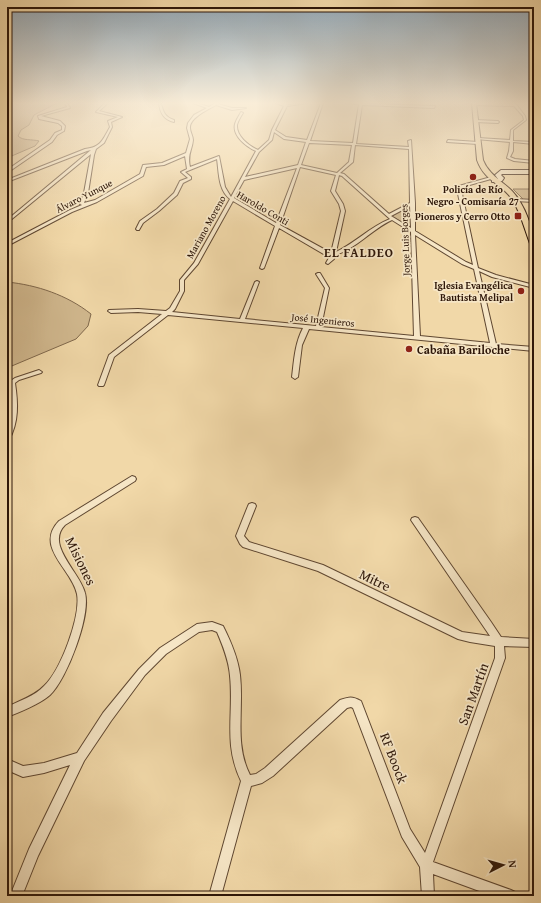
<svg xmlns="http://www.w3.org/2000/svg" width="541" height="903" font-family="'Gentium Book Plus',serif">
  <rect width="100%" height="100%" fill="#f1d8a8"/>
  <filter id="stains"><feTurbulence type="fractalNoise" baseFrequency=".005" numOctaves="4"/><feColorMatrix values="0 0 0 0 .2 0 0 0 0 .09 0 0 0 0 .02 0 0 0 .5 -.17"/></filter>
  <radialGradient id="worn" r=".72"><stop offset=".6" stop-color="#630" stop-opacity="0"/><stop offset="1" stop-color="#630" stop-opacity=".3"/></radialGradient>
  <!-- green -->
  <g fill="#d0b78d" stroke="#7f674b">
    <path d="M 7,103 L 57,103 L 34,115 L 29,125 L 21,130 L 18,136 C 23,141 32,139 39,141 L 35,146 L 7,158 Z"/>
    <polygon points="513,189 534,189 534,200 524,200"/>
    <polygon points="409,205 411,205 412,229 392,216"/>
    <path d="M 7,282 C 37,285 67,295 91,314 L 88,326 L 76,339 L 7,368 Z"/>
  </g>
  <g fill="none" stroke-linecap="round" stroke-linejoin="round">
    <defs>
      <g id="street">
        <polygon points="65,103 67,103 70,108 41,116 60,121 65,126 64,131 57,135 52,142 7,173 7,170 50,140 55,133 62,130 62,126 58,123 39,119 38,116 67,107"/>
        <path d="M 105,103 L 108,103 L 99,111 L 122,117 L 111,122 L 112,127 L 104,143 L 96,149 L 94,155 L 88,193 L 84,203 L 95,200 L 140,174 L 143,165 L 162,163 L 186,153 L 190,139 L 187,128 L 188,123 L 194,115 L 207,108 L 193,103 L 197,103 L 209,107 L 215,103 L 218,103 L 218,104 L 232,108 L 246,108 L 232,110 L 216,105 C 209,109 189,118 190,128 C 190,132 193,136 193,140 C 192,151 187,154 190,167 L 219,156 L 225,187 L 231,197 L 256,151 C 247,147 232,136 235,124 C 236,120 239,116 241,112 L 243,113 C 241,116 238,121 237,125 C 236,136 249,146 258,150 L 269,140 L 272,130 L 284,106 L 276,103 L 285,104 L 286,103 L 288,103 L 288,105 L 307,103 L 287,106 L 275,130 L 286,137 L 307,140 L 321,103 L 323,103 L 310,141 L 353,143 L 359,104 L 345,103 L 435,106 L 434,108 L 362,105 L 356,144 L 409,147 L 408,141 L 411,140 L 415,203 L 415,231 L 466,262 L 473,265 L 457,189 L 458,188 L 450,190 L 448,189 L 491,177 L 491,179 L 466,186 L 461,189 L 478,268 L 496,275 L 534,285 L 534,288 L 492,277 L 479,271 L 496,344 L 534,347 L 534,351 L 309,329 L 302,345 L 298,377 L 295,379 L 292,377 C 294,360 295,343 303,328 L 168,315 L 114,357 L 104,385 L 103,386 L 99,386 L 98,385 L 109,355 L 162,314 L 138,312 L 111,313 L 108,311 L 109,310 L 138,309 L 166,311 L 170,308 L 180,291 L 180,280 L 194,263 L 230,199 C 218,190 219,172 217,159 L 185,172 L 191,177 L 191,179 L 183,183 L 177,195 L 159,211 L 143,223 L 139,230 L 137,230 L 136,229 L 140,221 L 157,209 L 174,193 L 180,181 L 188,178 L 181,172 L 187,169 L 185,156 L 164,165 L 146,167 L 143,176 L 97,202 L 72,212 L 7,246 L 7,243 L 70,210 L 82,205 L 80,204 L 84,193 L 91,154 L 7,223 L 7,220 L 91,150 L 87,151 L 7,182 L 7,180 L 85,149 C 101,147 102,141 110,127 L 108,121 L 118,117 L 96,112 ZM 274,132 L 284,139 L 306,142 L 298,165 L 245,177 L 259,152 L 272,140 ZM 309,143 L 352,145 L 349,162 L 337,173 L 301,165 ZM 355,145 L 409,149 L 410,203 L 389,214 L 344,174 L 340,173 L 353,162 ZM 300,167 L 336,175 L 331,191 L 339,204 L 341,211 L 331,253 L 280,225 ZM 297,168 L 276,223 L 234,198 L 244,180 ZM 339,175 L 342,176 L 390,219 C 370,227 355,243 336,252 L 345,211 L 343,204 L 335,191 ZM 233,201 L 275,226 L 260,268 L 262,269 L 264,268 L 279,228 L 327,256 L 330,256 L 326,263 L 328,264 L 334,259 L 335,255 C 356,249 372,229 392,220 L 411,232 L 414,336 L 321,327 L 329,288 L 320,273 L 318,273 L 316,274 L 325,288 L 316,326 L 245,319 L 259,282 L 257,281 L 255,282 L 240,319 L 172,312 L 175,309 L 184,291 L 184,280 L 198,264 ZM 410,206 L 411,228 L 391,216 ZM 415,235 L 462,264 L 474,269 L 490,343 L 420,336 Z"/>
        <path d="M 159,103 L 161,103 C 163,112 165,117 174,120 L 174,122 C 164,120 160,113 159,103 Z"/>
        <polygon points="474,103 513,104 512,103 514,103 516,104 525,116 526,120 513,130 513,141 534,142 534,144 513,142 513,151 510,157 515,159 534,161 534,163 514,161 507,158 509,151 510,142 476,139 478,138 510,140 511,130 524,120 523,116 514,106 473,105"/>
        <polygon points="476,120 498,121 499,122 498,123 475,122"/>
        <polygon points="448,140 478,142 480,143 478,144 447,142"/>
        <polygon points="516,199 534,200 534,202 515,201 514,200"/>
        <polygon points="525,225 534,227 534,229 525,227"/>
        <path d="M 39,370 L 42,372 L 41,373 L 19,380 L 15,383 C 18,403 19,422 9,440 L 7,440 L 7,431 L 11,411 L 9,382 L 15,378 Z"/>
        <path d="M 132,476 L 135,477 L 136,479 L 135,481 L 65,525 C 45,545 80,572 85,593 C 91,615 67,679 50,695 C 40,704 20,712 7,717 L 7,707 C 19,701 35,696 44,686 C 61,670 81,616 77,594 C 72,569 34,547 59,521 Z"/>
        <path d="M 252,503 L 255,504 L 256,506 L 244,536 L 249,542 L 323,565 L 462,632 L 490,636 L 411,520 L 412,518 L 415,517 L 418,518 L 491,622 L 501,637 L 534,639 L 534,647 L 504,646 L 505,658 L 433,862 L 511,890 L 515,892 L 517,896 L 493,896 L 433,874 L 434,896 L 422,896 L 420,867 L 402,837 L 353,708 L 351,707 L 347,708 L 273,776 L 262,783 L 251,786 L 221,896 L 209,896 L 241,781 C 223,744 234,714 230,676 C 229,661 223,646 217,632 L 212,630 L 199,632 L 166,654 L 145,675 L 111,721 L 84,761 L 38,856 L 22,896 L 10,896 L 29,849 L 70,765 L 44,773 L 23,777 L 7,770 L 7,759 L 23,766 L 44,763 L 77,753 L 103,713 L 139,669 L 160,648 L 197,624 L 212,622 L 223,626 C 231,642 238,658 240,675 C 244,709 234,744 250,775 L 256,774 L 265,768 L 340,700 C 349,697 352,696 361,701 L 410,829 L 425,853 L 495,658 L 495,646 L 470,642 L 458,639 L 318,571 L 243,547 L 240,544 L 236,536 L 248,506 L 249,504 Z"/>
      </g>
      <polygon id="secondary" points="501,170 534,170 534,174 502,174 501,175 504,178 502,181 492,182 492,180 498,179 495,175"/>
      <path id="primary" d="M 472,103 L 476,103 L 483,160 C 489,175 501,180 512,191 C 525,205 534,230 534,248 L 531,246 C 525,231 521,213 512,199 C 501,183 485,182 477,160 Z"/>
    </defs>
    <!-- street casing -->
    <use href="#street" stroke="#5f4731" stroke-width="2"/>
    <!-- secondary casing -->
    <use href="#secondary" stroke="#2e1709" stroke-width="2"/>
    <!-- primary casing -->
    <use href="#primary" stroke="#2e1709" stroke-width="2"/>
    <!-- street -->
    <use href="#street" fill="#f6e6c6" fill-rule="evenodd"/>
    <!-- secondary -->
    <use href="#secondary" fill="#f6e6c6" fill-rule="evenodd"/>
    <!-- primary -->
    <use href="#primary" fill="#f1d8a8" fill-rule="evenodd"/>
  </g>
  <!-- sky -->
  <linearGradient id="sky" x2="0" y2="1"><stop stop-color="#91a8b9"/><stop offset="0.45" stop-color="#f9edd8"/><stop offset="1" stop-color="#f9edd8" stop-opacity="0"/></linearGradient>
  <rect width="541" height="229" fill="url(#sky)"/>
  <!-- markers -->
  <g fill="#8f2418" stroke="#f6e6c6" stroke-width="1.5">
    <circle cx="473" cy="177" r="4"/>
    <rect x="514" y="212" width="8" height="8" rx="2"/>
    <circle cx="521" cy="291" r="4"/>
    <circle cx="409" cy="349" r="4"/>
  </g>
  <g text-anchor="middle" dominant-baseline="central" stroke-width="3.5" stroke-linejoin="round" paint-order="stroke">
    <!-- far-poi labels -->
    <g font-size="10" font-weight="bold" fill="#2e1709" stroke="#f6e6c6" text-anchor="end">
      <text x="473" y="189" text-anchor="middle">Policía de Río<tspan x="473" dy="12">Negro - Comisaría 27</tspan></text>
      <text x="510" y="216">Pioneros y Cerro Otto</text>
      <text x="513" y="285">Iglesia Evangélica<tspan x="513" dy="12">Bautista Melipal</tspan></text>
    </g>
    <!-- far-street labels -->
    <g font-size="10" fill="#2e1709" stroke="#f6e6c6">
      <text transform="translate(84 196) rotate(-27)">Álvaro Yunque</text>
      <text transform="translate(263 208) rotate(30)">Haroldo Conti</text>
      <text transform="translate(206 227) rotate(-61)">Mariano Moreno</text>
      <text transform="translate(405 240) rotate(-92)">Jorge Luis Borges</text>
      <text transform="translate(323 320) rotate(6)">José Ingenieros</text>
    </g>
    <!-- poi labels -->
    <g font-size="12" font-weight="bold" fill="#2e1709" stroke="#f6e6c6" text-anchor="start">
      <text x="417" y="349">Cabaña Bariloche</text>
    </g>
    <!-- far-district labels -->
    <g font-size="13" font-weight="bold" letter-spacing="1" fill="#2e1709" stroke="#f6e6c6">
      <text x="359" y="252">EL FALDEO</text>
    </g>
    <!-- near-street labels -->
    <g font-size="14" fill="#2e1709" stroke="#f6e6c6">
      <text transform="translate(81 561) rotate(64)">Misiones</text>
      <text transform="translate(375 580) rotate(26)">Mitre</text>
      <text transform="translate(473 694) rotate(-70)">San Martín</text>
      <text transform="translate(394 758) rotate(69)">RF Boock</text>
    </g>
  </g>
  <!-- margin -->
  <rect width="541" height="903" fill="none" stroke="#f1d8a8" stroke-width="24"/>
  <rect x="8" y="8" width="525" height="887" fill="none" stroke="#2e1709" stroke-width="2"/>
  <rect x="12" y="12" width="517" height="879" fill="none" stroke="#2e1709"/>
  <!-- north arrow -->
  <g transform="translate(503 865) rotate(84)" stroke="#f6e6c6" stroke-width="3" paint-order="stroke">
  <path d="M0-3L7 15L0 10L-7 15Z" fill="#2e1709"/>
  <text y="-6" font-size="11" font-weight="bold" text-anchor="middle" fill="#2e1709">N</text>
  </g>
  <rect width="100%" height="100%" filter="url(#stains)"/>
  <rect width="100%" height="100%" fill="url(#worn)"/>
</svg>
